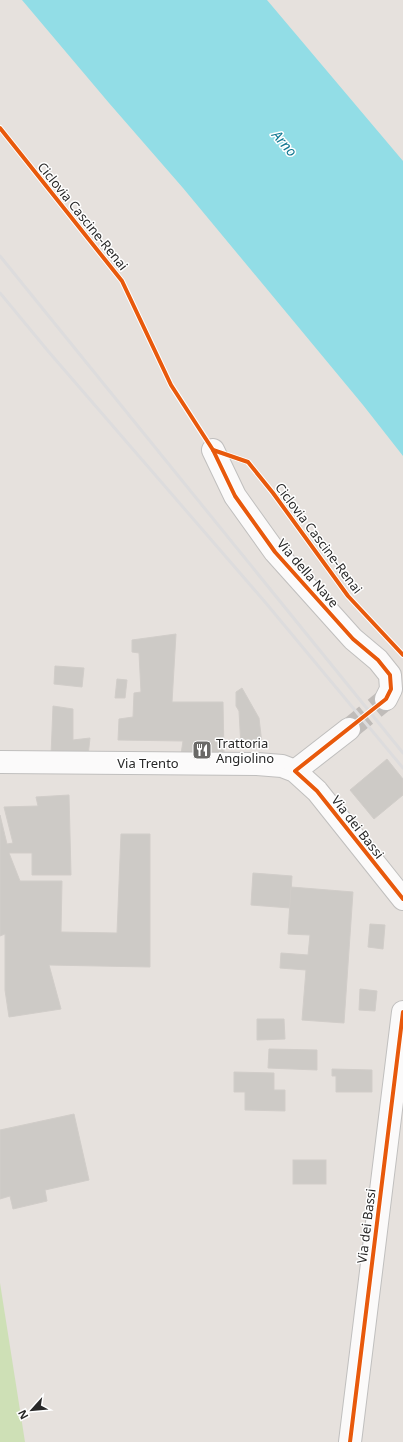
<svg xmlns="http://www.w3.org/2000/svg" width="403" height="1442" font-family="'Noto Sans',sans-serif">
  <rect width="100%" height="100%" fill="#e6e1dd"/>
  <!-- green -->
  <polygon fill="#cee0b6" points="0,1283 25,1442 0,1442"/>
  <!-- water -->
  <polygon fill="#92dde6" points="22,0 267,0 403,161 403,456 363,405 183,188 109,103"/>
  <!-- building -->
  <g fill="#cdcac6" stroke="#d1cdc9">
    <polygon points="176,634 172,702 223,702 224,755 181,754 183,741 118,740 119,719 133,717 134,693 141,692 139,653 132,652 132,640"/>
    <polygon points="55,666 84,668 82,687 54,684"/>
    <polygon points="117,679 127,680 125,698 115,698"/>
    <polygon points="242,688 259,718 262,744 241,747 239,711 236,706 236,692"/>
    <polygon points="53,706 73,709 73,740 90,738 88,756 51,756"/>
    <polygon points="387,759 403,779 403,795 374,819 350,790"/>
    <polygon points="69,795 71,875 32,875 32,853 9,853 20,881 62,881 61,932 117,933 121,834 150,834 150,967 49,965 61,1009 9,1017 5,990 5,934 0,936 0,815 7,844 13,843 4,807 38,806 36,797"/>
    <polygon points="253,873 292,876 290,908 251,905"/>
    <polygon points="291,887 353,892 344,1023 302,1020 306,970 280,968 281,953 308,955 310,935 288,934"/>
    <polygon points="370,924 385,925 383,949 368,947"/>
    <polygon points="360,989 377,991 375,1011 359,1010"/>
    <polygon points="257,1019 284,1019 285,1039 257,1040"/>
    <polygon points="269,1049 317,1050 317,1070 268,1068"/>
    <polygon points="332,1069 372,1070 372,1092 336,1092 336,1076 332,1076"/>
    <polygon points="234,1072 274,1073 274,1090 285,1090 285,1111 245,1110 245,1092 234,1092"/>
    <polygon points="74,1114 89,1180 45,1190 47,1201 13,1209 10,1196 0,1199 0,1130"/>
    <rect x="293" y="1160" width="33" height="24"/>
  </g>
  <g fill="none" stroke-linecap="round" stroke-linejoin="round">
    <!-- street-tunnel -->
    <polyline stroke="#c0bcb9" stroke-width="22" stroke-dasharray="22 11" stroke-linecap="butt" points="349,729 386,699"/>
    <defs>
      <g id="street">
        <polyline points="213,450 235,496 275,552 353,639 378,660 390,675 391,689 386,699"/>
        <polyline points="0,762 257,764 282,766 295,771 317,791 403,899"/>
        <polyline points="295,771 349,729"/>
        <polyline points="350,1442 403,1012"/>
      </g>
    </defs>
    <!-- street casing -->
    <use href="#street" stroke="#c0bfbe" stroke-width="24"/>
    <!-- street -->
    <use href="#street" stroke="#fbfafa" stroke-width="22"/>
    <!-- rail -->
    <g stroke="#dddcdd" stroke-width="3">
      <polyline points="0,256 403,753"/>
      <polyline points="0,293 48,351 265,602 403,768"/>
    </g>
    <defs>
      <g id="cycleway">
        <polyline points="0,128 122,281 171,385 213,450 235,496 275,552 353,639 378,660 390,675 391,689 386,699 295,771 317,791 403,899"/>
        <polyline points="213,450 248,462 273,493 348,596 403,655"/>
        <polyline points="350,1442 403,1012"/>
      </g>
    </defs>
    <!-- cycleway casing -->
    <use href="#cycleway" stroke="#fff" stroke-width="6"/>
    <!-- cycleway -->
    <use href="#cycleway" stroke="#e8590c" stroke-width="4"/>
  </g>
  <!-- icons -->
  <defs>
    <symbol id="restaurant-square" viewBox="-11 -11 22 22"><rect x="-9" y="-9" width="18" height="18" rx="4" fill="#6a6967" stroke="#fff"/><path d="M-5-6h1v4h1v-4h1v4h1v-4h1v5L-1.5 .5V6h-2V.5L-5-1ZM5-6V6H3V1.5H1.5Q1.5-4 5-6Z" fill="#fff"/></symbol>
  </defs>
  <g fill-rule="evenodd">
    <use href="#restaurant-square" x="191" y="739" width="22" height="22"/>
  </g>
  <g text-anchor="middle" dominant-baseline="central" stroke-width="3" stroke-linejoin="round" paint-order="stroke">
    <!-- street labels -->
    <g font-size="13" fill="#282828" stroke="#fff">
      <text transform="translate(83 216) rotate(51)">Ciclovia Cascine-Renai</text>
      <text transform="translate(319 538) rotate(53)">Ciclovia Cascine-Renai</text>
      <text transform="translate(308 573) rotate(49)">Via della Nave</text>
      <text x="148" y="763">Via Trento</text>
      <text transform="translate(358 827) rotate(52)">Via dei Bassi</text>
      <text transform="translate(366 1226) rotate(-83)">Via dei Bassi</text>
    </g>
    <!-- poi labels -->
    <g font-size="13" fill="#282828" stroke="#fff" text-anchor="start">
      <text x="216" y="743">Trattoria<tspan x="216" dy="15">Angiolino</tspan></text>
    </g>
    <!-- water labels -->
    <g font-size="14" font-style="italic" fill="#117892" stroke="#fff">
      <text transform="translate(285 143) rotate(49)">Arno</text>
    </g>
  </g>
  <!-- north arrow -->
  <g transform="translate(32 1410) rotate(243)" stroke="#ffffff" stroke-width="3" paint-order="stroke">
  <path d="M0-3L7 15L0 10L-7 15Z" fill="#282828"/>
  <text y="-6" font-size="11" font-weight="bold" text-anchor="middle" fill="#282828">N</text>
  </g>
</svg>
